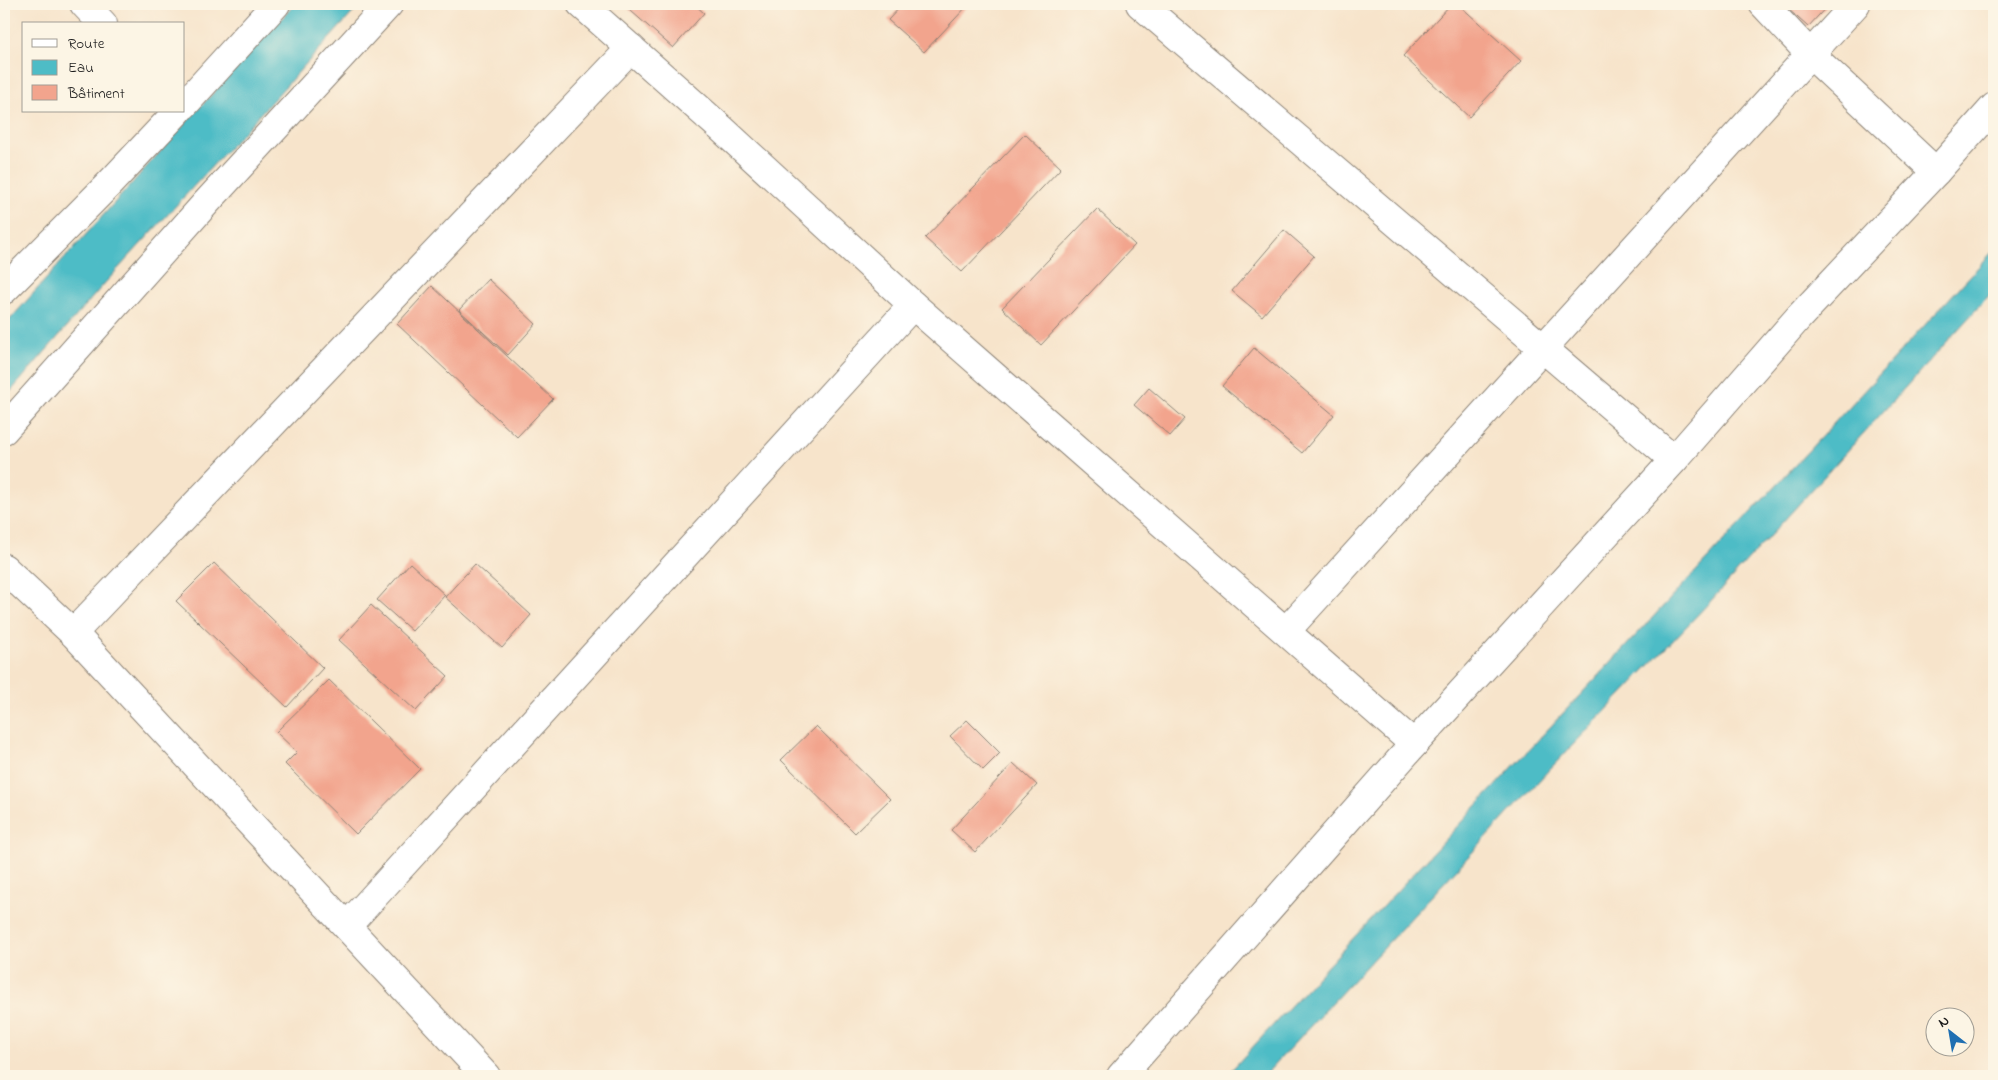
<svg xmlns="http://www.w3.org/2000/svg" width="1998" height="1080" font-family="'Indie Flower',sans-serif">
  <rect width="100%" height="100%" fill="#fcf5e5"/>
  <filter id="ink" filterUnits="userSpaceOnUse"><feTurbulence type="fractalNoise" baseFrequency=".02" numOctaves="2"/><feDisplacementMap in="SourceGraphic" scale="10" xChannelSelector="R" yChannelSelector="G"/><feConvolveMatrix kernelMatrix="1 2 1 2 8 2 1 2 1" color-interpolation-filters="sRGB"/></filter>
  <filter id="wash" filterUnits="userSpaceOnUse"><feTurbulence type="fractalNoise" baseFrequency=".0096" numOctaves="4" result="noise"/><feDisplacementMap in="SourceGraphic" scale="20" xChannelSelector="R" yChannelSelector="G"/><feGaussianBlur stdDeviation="1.12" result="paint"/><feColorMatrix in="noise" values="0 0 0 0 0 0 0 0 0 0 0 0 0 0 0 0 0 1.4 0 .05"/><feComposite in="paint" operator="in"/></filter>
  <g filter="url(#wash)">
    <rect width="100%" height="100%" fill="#f7e4cb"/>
    <!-- water -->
    <g fill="#4ebcc6" stroke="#356c71">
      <polygon points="295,4 361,4 105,283 4,399 4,326 201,106"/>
      <path d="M 1994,250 L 1994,290 L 1707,605 L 1548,771 L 1264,1076 L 1226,1076 C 1480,799 1740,527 1994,250 Z"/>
    </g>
    <g id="blocks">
      <!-- building -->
      <g fill="#f2a48d">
        <polygon points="623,4 694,4 704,13 673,48"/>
        <polygon points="903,4 969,4 924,52 888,20"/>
        <polygon points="1451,4 1458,4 1521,61 1469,117 1403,56"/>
        <polygon points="1790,4 1829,4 1808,27 1787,8"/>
        <polygon points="1025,134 1061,168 962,272 925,238"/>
        <polygon points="1097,209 1135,245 1041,345 1002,308"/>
        <polygon points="1284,230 1314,256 1262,316 1232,291"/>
        <polygon points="488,279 536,324 508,355 459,310"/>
        <polygon points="432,286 553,399 517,437 397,324"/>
        <polygon points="1254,348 1334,415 1302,453 1222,386"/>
        <polygon points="1149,388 1185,419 1170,436 1134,405"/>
        <polygon points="214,563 323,668 287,707 176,601"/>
        <polygon points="410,563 445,595 412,631 377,600"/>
        <polygon points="475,564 531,615 502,648 445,597"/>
        <polygon points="371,605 448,676 416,711 339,640"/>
        <polygon points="329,680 420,769 356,834 285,764 297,752 276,732"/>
        <polygon points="967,720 1000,753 983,770 950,736"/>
        <polygon points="816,726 890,799 855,833 781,760"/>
        <polygon points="1013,763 1037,785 975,852 951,830"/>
      </g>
    </g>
  </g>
  <g filter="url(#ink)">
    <use href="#blocks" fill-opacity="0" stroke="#8a8074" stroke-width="1"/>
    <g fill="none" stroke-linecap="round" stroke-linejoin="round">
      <defs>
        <g id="minor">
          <polyline points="84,4 103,24"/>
          <polyline points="581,4 723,130 913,305 1414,744"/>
          <polyline points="1140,4 1674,460"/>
          <polyline points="1763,4 1810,54 1936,172"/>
          <polyline points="184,105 276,4"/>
          <polyline points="4,290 110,183 178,111"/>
          <polyline points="4,430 206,203 389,4"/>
          <polyline points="4,568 73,633 486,1076"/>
          <polyline points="1286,631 1856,4"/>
          <polyline points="73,633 631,48"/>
          <polyline points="347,926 913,305"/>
          <polyline points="1121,1076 1414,744 1674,460 1799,317 1936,172 1994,107"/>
        </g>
      </defs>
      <!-- minor casing -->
      <use href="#minor" stroke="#8a8074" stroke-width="30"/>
      <!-- minor -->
      <use href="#minor" stroke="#fff" stroke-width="28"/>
    </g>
  </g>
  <!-- margin -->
  <rect width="1998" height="1080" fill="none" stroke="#fcf5e5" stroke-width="20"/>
  <!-- legend -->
  <rect x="22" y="22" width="162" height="90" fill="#fcf5e5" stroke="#a29e95"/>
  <rect x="32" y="39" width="25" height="8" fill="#ffffff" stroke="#a29e95"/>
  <text x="68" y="48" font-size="15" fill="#1c1c1c">Route</text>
  <rect x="32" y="60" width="25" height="15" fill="#4ebcc6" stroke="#a29e95"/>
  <text x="68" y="72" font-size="15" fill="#1c1c1c">Eau</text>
  <rect x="32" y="85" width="25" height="15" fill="#f2a48d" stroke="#a29e95"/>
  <text x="68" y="98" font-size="15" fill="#1c1c1c">Bâtiment</text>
  <!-- north arrow -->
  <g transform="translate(1950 1032) rotate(329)"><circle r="24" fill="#fcf5e5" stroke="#a29e95"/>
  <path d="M0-4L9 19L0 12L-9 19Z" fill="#1f6fb2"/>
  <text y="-8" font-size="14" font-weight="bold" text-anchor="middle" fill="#1c1c1c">N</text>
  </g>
</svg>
